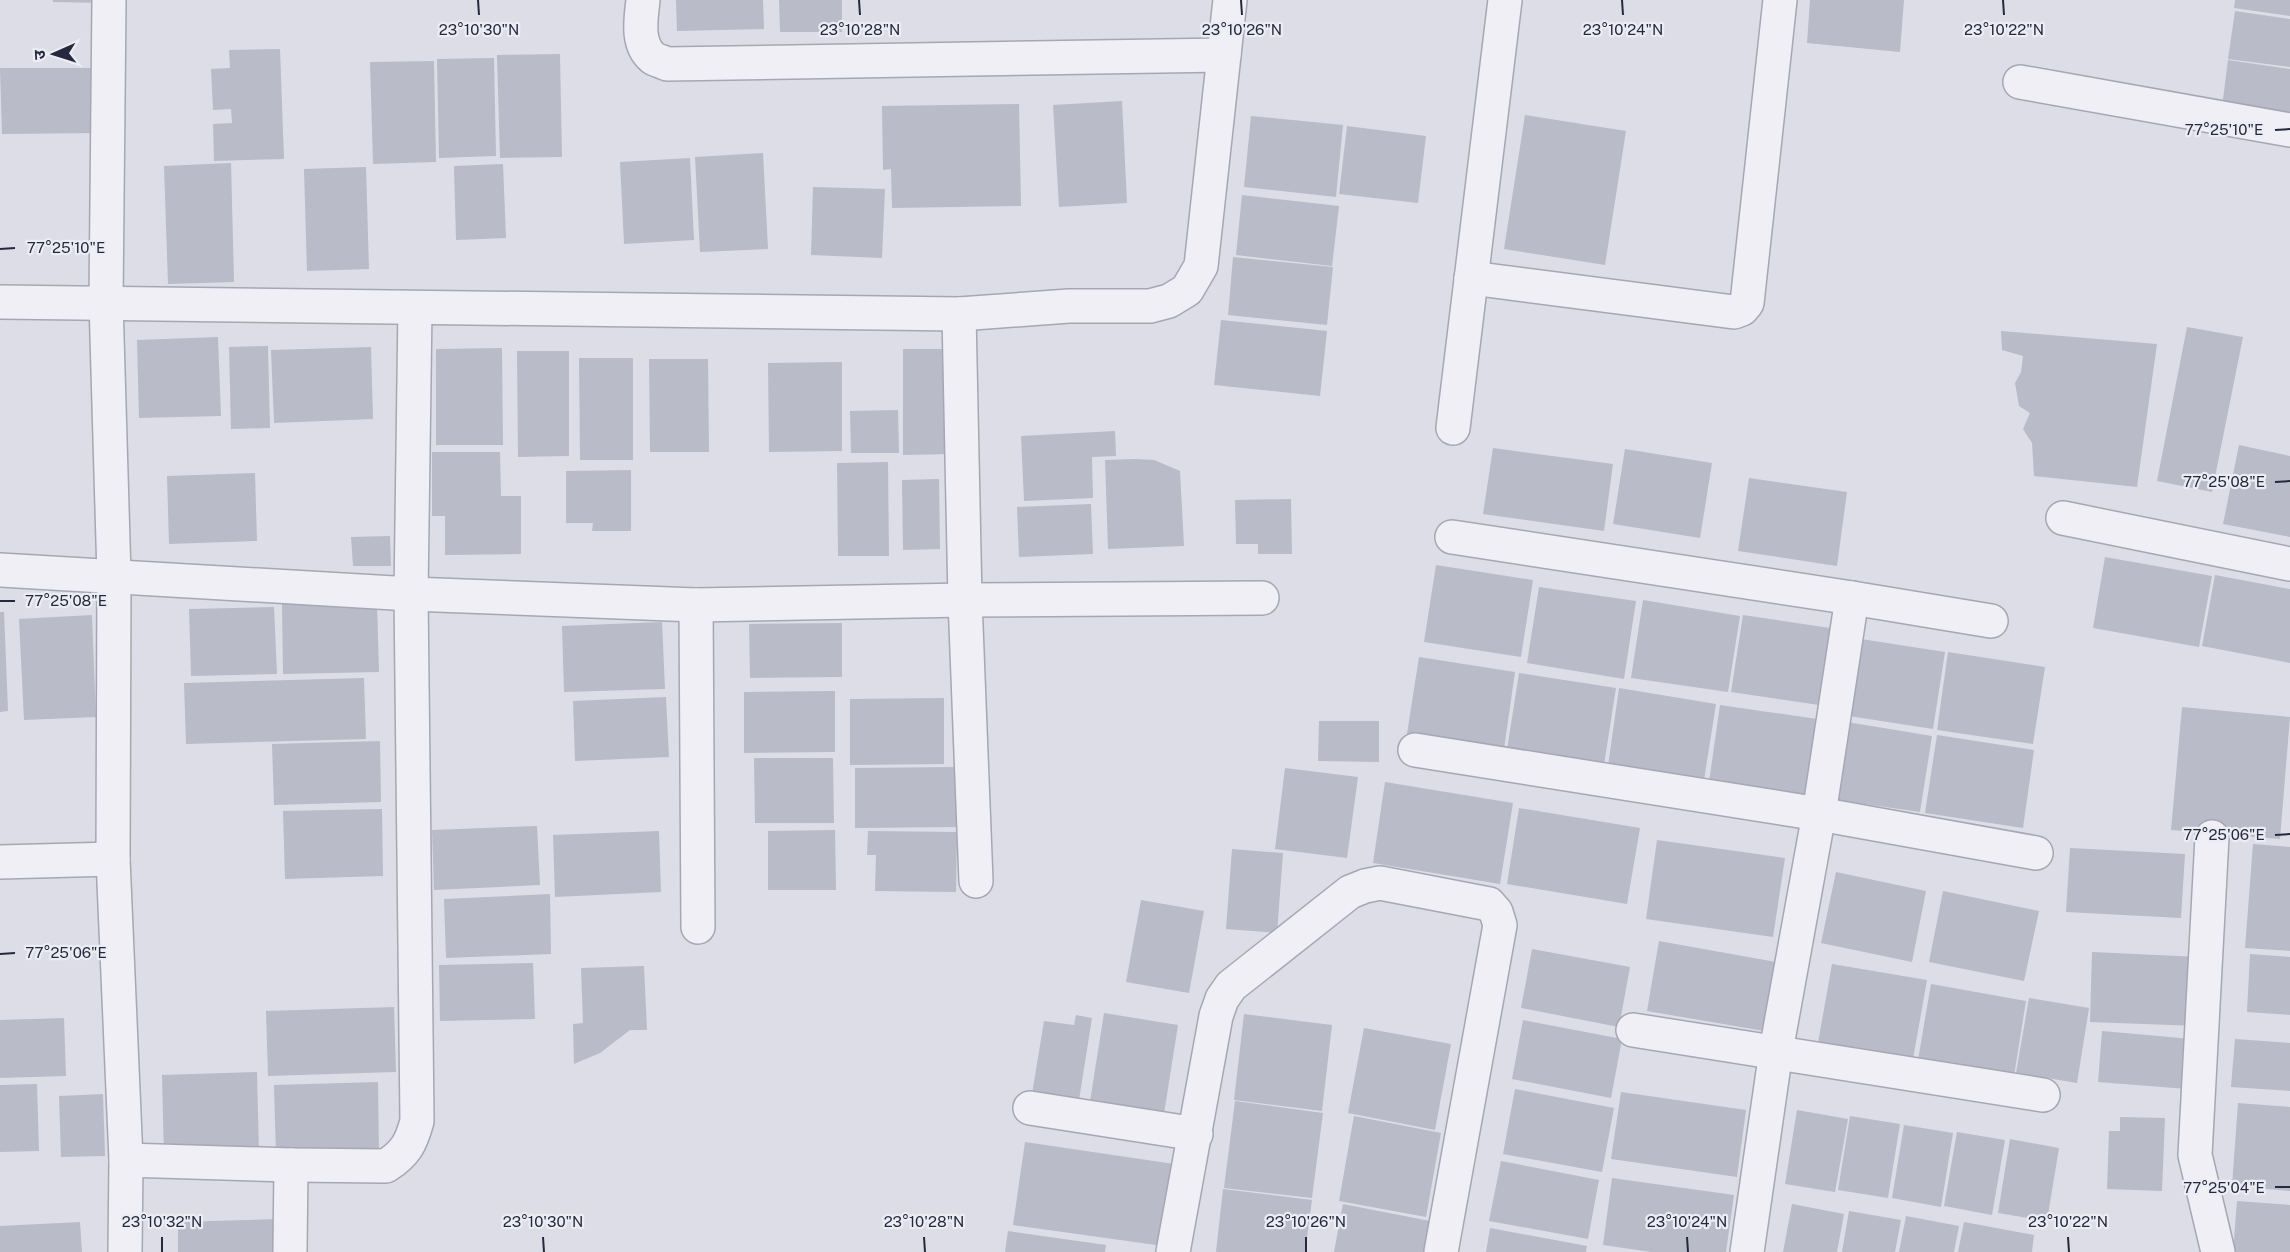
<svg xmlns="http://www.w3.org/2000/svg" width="2290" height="1252" font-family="'Public Sans','Noto Sans Devanagari',sans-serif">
  <rect width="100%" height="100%" fill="#dcdde6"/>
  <!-- building -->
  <g fill="#b9bbc9">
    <polygon points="53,0 102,0 102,3 53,2"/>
    <polygon points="676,0 763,0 764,29 677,31"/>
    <polygon points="779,0 842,0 842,32 780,32"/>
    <polygon points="1810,0 1904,0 1900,52 1807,43"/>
    <polygon points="2235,0 2290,0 2290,16 2234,8"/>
    <polygon points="2235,11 2290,19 2290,67 2228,59"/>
    <polygon points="280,49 284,159 214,161 213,124 232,123 231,109 213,110 211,69 230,68 229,50"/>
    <polygon points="560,54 562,157 500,158 497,55"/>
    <polygon points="494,58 496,156 439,158 437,59"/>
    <polygon points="2228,60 2290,69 2290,116 2222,107"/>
    <polygon points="434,61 436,162 373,164 370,62"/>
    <polygon points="0,68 98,68 99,133 2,134"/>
    <polygon points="1122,101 1127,203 1059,207 1053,105"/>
    <polygon points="1019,104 1021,206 892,208 891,169 883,170 882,106"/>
    <polygon points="1525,115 1626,131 1605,265 1504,249"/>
    <polygon points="1251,116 1343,125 1336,197 1244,187"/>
    <polygon points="1347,126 1426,136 1418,203 1339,194"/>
    <polygon points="763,153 768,249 700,252 695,157"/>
    <polygon points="690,158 694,240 624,244 620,162"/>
    <polygon points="231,163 234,282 168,284 164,166"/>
    <polygon points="503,164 506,238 456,240 454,166"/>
    <polygon points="366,167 369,269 307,271 304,169"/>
    <polygon points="813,187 885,189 882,258 811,255"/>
    <polygon points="1242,195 1339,206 1332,266 1236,255"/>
    <polygon points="1233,257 1333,267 1327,325 1228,315"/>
    <polygon points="1221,320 1327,331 1320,396 1214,385"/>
    <polygon points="2187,327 2243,337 2212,492 2157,481"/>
    <polygon points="2001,331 2157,344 2137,487 2034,476 2032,443 2023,429 2030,413 2019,406 2015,383 2021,372 2023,356 2002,350"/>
    <polygon points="218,337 221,416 139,418 137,340"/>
    <polygon points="268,346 270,428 231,429 229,347"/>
    <polygon points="371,347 373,419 274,423 271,350"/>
    <polygon points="502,348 503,445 436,445 436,349"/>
    <polygon points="903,349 952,349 952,454 903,455"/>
    <polygon points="517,351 569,351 569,456 518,457"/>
    <polygon points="579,358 633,358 633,460 580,460"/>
    <polygon points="649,359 708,359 709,452 650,452"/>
    <polygon points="842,362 842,451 769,452 768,363"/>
    <polygon points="898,410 899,453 851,453 850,411"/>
    <polygon points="1115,431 1116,456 1092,457 1093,498 1024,501 1021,436"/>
    <polygon points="2239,445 2290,456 2290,537 2223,524"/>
    <polygon points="1493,448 1613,464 1604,531 1483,514"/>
    <polygon points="1625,449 1712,463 1700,538 1613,524"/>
    <polygon points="432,452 500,452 501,496 521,496 521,554 445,555 445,516 432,516"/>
    <polygon points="1136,459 1154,460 1180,471 1184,546 1108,549 1105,460"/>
    <polygon points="888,462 889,556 838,556 837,463"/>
    <polygon points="631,470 631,531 592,531 593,523 566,523 566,471"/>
    <polygon points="255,473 257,541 169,544 167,476"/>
    <polygon points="1749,478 1847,492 1837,566 1738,551"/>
    <polygon points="939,479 940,549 903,550 902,480"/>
    <polygon points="1291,499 1292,554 1258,554 1258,544 1236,544 1235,500"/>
    <polygon points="1091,504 1093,554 1019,557 1017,507"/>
    <polygon points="390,536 391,566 353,566 351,537"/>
    <polygon points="2105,557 2212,576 2199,647 2093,628"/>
    <polygon points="1436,565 1533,580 1521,657 1424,642"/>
    <polygon points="2215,575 2290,589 2290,663 2202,646"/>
    <polygon points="1539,587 1636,601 1624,679 1527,663"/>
    <polygon points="1643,600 1740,616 1728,692 1631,678"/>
    <polygon points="377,602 379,672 283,674 282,604"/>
    <polygon points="274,607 277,674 191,676 189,609"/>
    <polygon points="0,612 4,612 8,711 0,712"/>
    <polygon points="92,615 96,717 24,720 19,619"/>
    <polygon points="1743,615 1830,628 1819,705 1731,692"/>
    <polygon points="662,622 665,689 564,692 562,626"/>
    <polygon points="842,623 842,677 750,678 749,624"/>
    <polygon points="1848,637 1945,652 1933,729 1836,714"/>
    <polygon points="1948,652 2045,667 2033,744 1937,730"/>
    <polygon points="1419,657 1515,672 1504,749 1407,734"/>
    <polygon points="1519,673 1616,688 1604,765 1507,750"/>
    <polygon points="364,678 366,739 186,744 184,683"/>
    <polygon points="1619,688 1716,704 1704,780 1608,766"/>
    <polygon points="835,691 835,752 744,753 744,692"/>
    <polygon points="666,697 669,757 575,761 573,701"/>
    <polygon points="944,698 944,764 850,765 850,699"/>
    <polygon points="1720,705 1817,719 1806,797 1709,782"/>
    <polygon points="2182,707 2290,717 2280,839 2171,830"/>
    <polygon points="1835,720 1932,736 1920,812 1823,798"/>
    <polygon points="1319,721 1379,721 1379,762 1318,761"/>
    <polygon points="1937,735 2034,750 2023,828 1925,813"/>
    <polygon points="380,741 381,802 274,805 272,744"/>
    <polygon points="754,758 833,758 834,823 755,823"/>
    <polygon points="958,767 958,827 855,828 855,768"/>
    <polygon points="1285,768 1358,777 1347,858 1275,849"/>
    <polygon points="1385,782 1513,803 1500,884 1373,863"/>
    <polygon points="1519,808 1640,828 1627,904 1507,884"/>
    <polygon points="382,809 383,876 285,879 283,811"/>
    <polygon points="537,826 540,885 434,890 432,830"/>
    <polygon points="835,830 836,890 768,890 768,831"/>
    <polygon points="659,831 661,892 555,897 553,835"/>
    <polygon points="868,831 957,832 956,892 875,891 876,855 867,855"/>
    <polygon points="1657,840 1785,858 1773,937 1646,919"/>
    <polygon points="2253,844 2290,847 2290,951 2245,948"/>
    <polygon points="2070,848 2185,854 2181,918 2066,912"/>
    <polygon points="1232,849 1283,853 1277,933 1226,929"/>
    <polygon points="1836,872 1926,891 1912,962 1821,943"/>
    <polygon points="1943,891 2039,911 2024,981 1929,962"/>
    <polygon points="550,894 551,954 446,958 444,899"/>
    <polygon points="1141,900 1204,911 1189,993 1126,982"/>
    <polygon points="1659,941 1776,962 1764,1031 1647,1011"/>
    <polygon points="1532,949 1630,967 1619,1027 1521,1008"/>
    <polygon points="2092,952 2200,957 2197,1026 2090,1022"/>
    <polygon points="2250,954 2290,957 2290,1015 2247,1012"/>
    <polygon points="533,963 535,1019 440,1021 439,965"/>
    <polygon points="1832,964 1927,980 1913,1059 1818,1043"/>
    <polygon points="644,966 647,1030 630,1030 600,1053 574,1064 573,1024 583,1023 581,968"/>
    <polygon points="1931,984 2026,1001 2014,1076 1918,1060"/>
    <polygon points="2029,998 2089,1008 2077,1083 2016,1073"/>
    <polygon points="394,1007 396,1072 268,1076 266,1011"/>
    <polygon points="1104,1013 1178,1025 1163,1120 1089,1108"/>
    <polygon points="1244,1014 1332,1025 1322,1111 1234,1100"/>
    <polygon points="1076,1015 1092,1018 1079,1100 1032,1094 1044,1021 1074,1025"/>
    <polygon points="64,1018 66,1076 0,1078 0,1020"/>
    <polygon points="1523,1020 1622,1039 1611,1098 1512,1079"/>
    <polygon points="1364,1028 1451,1044 1435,1130 1348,1113"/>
    <polygon points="2102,1031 2192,1039 2187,1089 2098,1082"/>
    <polygon points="2235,1039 2290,1043 2290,1091 2231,1087"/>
    <polygon points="257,1072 259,1154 164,1157 162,1075"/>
    <polygon points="378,1082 379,1153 276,1156 274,1085"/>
    <polygon points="37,1084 39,1151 0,1152 0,1085"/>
    <polygon points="1515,1089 1614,1108 1602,1172 1503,1154"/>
    <polygon points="1621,1092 1746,1110 1737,1177 1611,1159"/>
    <polygon points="103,1094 105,1156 61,1157 59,1096"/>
    <polygon points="1235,1101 1323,1113 1312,1198 1224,1188"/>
    <polygon points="2238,1103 2290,1107 2290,1191 2232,1186"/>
    <polygon points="1797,1110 1848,1119 1835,1192 1785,1184"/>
    <polygon points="1354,1116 1441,1133 1426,1217 1339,1201"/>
    <polygon points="1850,1116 1900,1124 1888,1198 1838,1190"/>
    <polygon points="2120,1117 2165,1118 2162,1191 2107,1189 2109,1131 2120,1131"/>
    <polygon points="1904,1125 1953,1133 1941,1207 1892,1198"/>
    <polygon points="1957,1132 2005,1140 1992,1215 1944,1206"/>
    <polygon points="2010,1139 2059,1148 2047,1221 1998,1213"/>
    <polygon points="1025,1142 1174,1164 1163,1246 1013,1225"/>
    <polygon points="1501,1161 1599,1180 1588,1239 1489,1221"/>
    <polygon points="1612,1178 1734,1195 1726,1252 1651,1252 1603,1245"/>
    <polygon points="1223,1189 1312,1200 1305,1252 1216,1252"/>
    <polygon points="2237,1201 2290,1205 2290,1252 2233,1252"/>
    <polygon points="1343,1204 1430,1221 1425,1252 1334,1252"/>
    <polygon points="1792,1204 1844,1214 1837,1252 1783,1252"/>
    <polygon points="1849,1211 1901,1220 1895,1252 1842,1252"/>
    <polygon points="1906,1216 1959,1226 1954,1252 1899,1252"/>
    <polygon points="278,1219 279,1252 178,1252 178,1222"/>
    <polygon points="80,1222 82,1252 0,1252 0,1226"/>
    <polygon points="1964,1222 2034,1235 2032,1252 1958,1252"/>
    <polygon points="1490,1228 1587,1246 1586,1252 1486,1252"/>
    <polygon points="1008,1231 1106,1245 1105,1252 1005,1252"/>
  </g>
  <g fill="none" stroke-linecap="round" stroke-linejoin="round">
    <defs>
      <g id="street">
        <polyline points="109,0 106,302 114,576 113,859 126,1160 125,1252"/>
        <path d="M 643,0 C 641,19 636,44 653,58 C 656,60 663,62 667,64 L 1224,55"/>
        <polyline points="2020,82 2290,130"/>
        <polyline points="1471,278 1734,312 1742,309 1747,303 1780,0"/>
        <polyline points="0,302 959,314 1069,306 1150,306 1169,301 1187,290 1201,266 1230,0"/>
        <polyline points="959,314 965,600 976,881"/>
        <polyline points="1453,428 1505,0"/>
        <polyline points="2063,518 2290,564"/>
        <polyline points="1452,537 1852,598 1991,621"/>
        <polyline points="0,570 411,594 696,605 965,600 1262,598"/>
        <polyline points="696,605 698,927"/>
        <polyline points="1415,750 1819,814 2036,853"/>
        <polyline points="2212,837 2195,1155 2218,1252"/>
        <polyline points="0,862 113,859"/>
        <polyline points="1633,1030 2043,1095"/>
        <polyline points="1030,1108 1196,1134"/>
        <path d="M 126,1160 L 291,1165 L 386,1166 C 406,1153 411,1143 417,1121 L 411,594 L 415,308"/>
        <polyline points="290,1252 291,1165"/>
        <polyline points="1173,1252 1216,1016 1222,999 1231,986 1350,892 1365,886 1380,883 1489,904 1496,912 1500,925 1441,1252"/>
        <polyline points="1747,1252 1776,1051 1819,814 1852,598"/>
      </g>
    </defs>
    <!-- street casing -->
    <use href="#street" stroke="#a5a7b3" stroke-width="36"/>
    <!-- street -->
    <use href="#street" stroke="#efeff5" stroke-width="33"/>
  </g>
  <!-- ticks -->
  <path fill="none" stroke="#26283d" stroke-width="2" d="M 478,0 L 479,15M 859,0 L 860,15M 1241,0 L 1242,15M 1622,0 L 1623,15M 2003,0 L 2004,15M 2275,130 L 2290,129M 0,249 L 15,248M 2275,482 L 2290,481M 0,601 L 15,601M 2275,835 L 2290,834M 0,954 L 15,953M 2275,1187 L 2290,1187M 162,1237 L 162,1252M 543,1237 L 544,1252M 924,1237 L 925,1252M 1306,1237 L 1306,1252M 1687,1237 L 1688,1252M 2068,1237 L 2069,1252"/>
  <g font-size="15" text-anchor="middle" fill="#26283d" stroke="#ebecf4" stroke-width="4.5" stroke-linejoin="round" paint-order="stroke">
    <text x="479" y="35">23°10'30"N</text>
    <text x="860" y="35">23°10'28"N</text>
    <text x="1242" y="35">23°10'26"N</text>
    <text x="1623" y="35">23°10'24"N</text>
    <text x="2004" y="35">23°10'22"N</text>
    <text x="2224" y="135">77°25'10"E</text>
    <text x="66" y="253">77°25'10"E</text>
    <text x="2224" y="487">77°25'08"E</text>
    <text x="66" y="606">77°25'08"E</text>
    <text x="2224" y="840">77°25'06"E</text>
    <text x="66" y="958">77°25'06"E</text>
    <text x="2224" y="1193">77°25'04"E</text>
    <text x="162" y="1227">23°10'32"N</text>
    <text x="543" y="1227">23°10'30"N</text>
    <text x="924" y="1227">23°10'28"N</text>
    <text x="1306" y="1227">23°10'26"N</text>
    <text x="1687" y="1227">23°10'24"N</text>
    <text x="2068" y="1227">23°10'22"N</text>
  </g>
  <!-- north arrow -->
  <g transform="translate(54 54) rotate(267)" stroke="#ebecf4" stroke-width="4.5" paint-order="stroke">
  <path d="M0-4.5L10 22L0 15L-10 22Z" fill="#26283d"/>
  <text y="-9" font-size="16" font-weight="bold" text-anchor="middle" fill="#26283d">उ</text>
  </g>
</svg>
